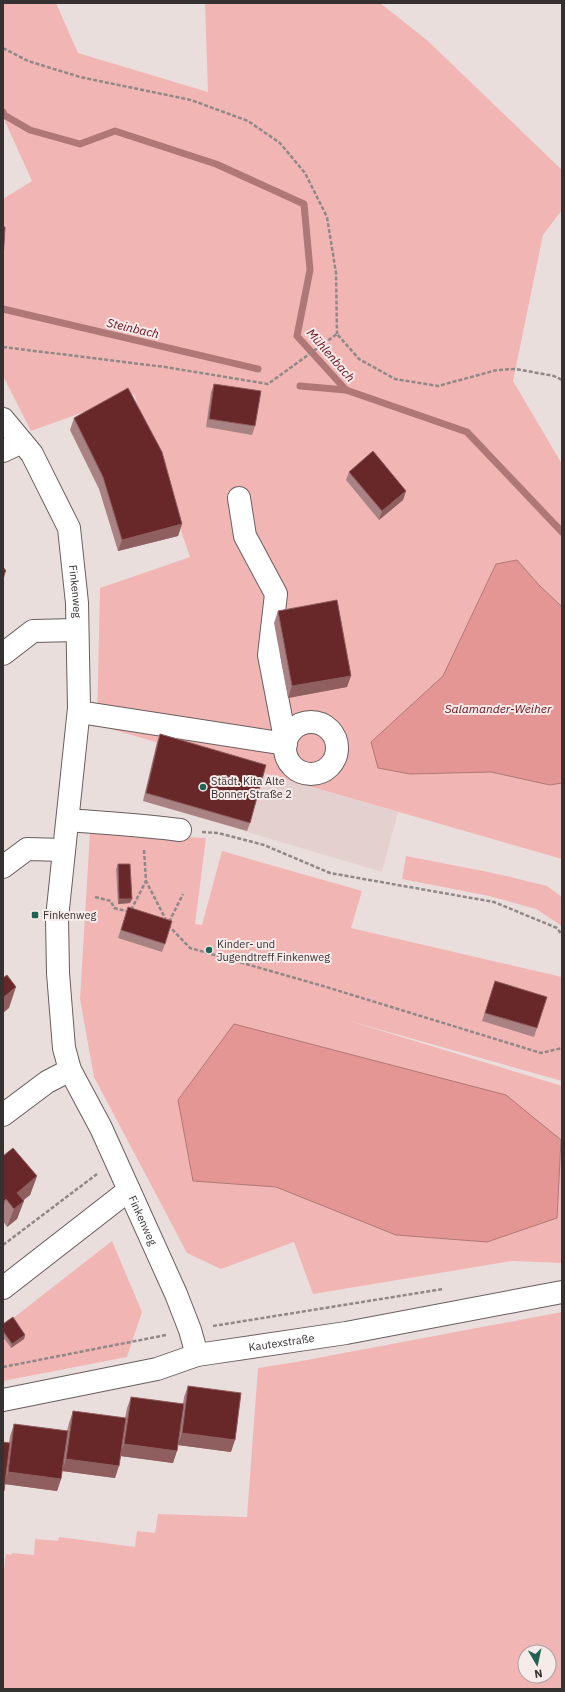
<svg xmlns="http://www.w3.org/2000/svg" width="565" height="1692" font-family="'IBM Plex Sans',sans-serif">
  <rect width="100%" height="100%" fill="#eadedd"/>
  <!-- built -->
  <polygon fill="#e4d0cf" points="157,742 398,812 382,872 143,801"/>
  <!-- green -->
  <g fill="#f1b6b4" fill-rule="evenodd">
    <polygon points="3,3 56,3 78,53 208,92 205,3 380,3 428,41 562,170 562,210 543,235 513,381 562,464 562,607 538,584 517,560 496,564 443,676 371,742 378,768 410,774 491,772 550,785 562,783 562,859 97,725 100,588 190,557 134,394 31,431 3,376 3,199 32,181 3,117"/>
    <path d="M 90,832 L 206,838 L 195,924 L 202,925 L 222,851 L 362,891 L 351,928 L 562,977 L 562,1081 L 346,1020 L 562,1086 L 562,1263 L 512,1261 L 313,1294 L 294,1242 L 221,1269 L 187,1253 L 94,1077 L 80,999 ZM 276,1187 L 487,1242 L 396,1235 Z"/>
    <polygon points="406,856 493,873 547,886 562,897 562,926 536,909 489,896 402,879"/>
    <polygon points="112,1241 142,1312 127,1357 3,1381 3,1326"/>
    <path d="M 562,1312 L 562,1689 L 3,1689 L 3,1577 L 6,1554 L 11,1555 L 12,1553 L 34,1555 L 35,1539 L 58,1541 L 59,1537 L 135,1547 L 137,1531 L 155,1533 L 158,1514 L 247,1517 L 258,1368 L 296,1362 ZM 525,1652 L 549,1652 L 549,1676 L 525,1676 Z"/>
  </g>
  <!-- water -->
  <g fill="#e39693" stroke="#af7876">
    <polygon points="517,560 538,584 562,607 562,783 550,785 491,772 410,774 378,768 371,742 443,676 496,564"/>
    <polygon points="234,1024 506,1095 561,1140 557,1218 487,1242 396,1235 276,1187 193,1181 178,1100"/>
  </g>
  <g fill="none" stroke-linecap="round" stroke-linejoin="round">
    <!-- stream -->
    <g stroke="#af7876" stroke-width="7">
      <polyline points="3,112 4,115 30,130 80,144 115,131 216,164 304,204 310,270 297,336 346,390 467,432 562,532"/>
      <polyline points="3,309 258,369"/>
      <polyline points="300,386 346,390"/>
    </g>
    <defs>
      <g id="minor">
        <path id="s1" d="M 3,419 L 32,454 L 69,528 L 77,603 L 79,708 L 57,918 L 58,973 L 64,1048 L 70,1070 L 101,1128 L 176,1294 L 190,1330 L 197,1355"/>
        <polyline points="3,451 22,442"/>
        <polyline points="3,654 33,631 77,630"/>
        <polyline points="79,712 286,744 269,655 276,594 245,536 239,498"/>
        <circle cx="311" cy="748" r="26"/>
        <path d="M 68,820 C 105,823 143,825 180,830"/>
        <polyline points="3,867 27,849 64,850"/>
        <polyline points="3,1115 47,1082 70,1070"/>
        <polyline points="3,1288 129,1190"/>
        <path id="s2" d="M 3,1400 L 157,1369 L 197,1355 L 346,1333 L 562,1292"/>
      </g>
    </defs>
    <!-- minor casing -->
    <use href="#minor" stroke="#685e5d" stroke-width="24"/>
    <!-- path -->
    <g stroke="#908887" stroke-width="2.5" stroke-dasharray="4 2" stroke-linecap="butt">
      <polyline points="3,48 28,61 80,77 191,100 248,121 280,143 305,173 327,217 336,273 337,334"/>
      <polyline points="3,347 165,367 268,384 337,334 359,359 395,379 438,386 497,370 516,369 554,376 562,380"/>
      <polyline points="202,832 218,833 264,845 330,873 494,902 557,928 562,935"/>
      <polyline points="144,850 146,881 166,920"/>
      <polyline points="95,897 111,901 114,908 130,912"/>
      <polyline points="131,910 146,881"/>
      <polyline points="169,922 183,894"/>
      <polyline points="168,925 190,948 323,986 541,1053 562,1048"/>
      <polyline points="3,1245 97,1174"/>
      <polyline points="213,1326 443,1289"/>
      <polyline points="3,1367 166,1335"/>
    </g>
    <!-- minor -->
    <use href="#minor" stroke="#fff" stroke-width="22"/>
  </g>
  <!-- wall -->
  <g fill="#a98283">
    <polygon points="214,384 255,426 252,435 206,427 211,392"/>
    <polygon points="74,418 182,524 178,536 118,551 99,489 70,430"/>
    <polygon points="349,472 406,491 403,500 379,520 346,480"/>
    <polygon points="278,611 347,687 288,698 274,623"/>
    <polygon points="160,734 250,823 247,831 143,801 157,742"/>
    <polygon points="118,864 132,899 130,903 118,904 116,869"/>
    <polygon points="128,907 165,944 162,952 118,938"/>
    <polygon points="495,981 537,1028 534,1037 482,1021"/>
    <polygon points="3,1156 37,1176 30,1195 23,1200 17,1219 7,1227 3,1221"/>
    <polygon points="3,1324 25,1335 24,1339 11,1348 3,1337"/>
    <polygon points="188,1386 231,1452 178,1445 173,1463 121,1456 115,1478 62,1471 61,1479 57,1491 5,1484 3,1494 3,1442 9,1443 10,1436 14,1424 67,1431 69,1423 73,1411 125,1418 127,1408 131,1397 183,1404 184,1397"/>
  </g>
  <!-- shaded-wall -->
  <g fill="#8f5e5f">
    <polygon points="406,491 403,500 379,520 382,511"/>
    <polygon points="182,524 178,536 118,551 122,540"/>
    <polygon points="6,571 3,581 3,574"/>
    <polygon points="351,676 347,687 288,698 292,686"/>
    <polygon points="119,899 132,899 130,903 118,904"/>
    <polygon points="16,987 9,1008 3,1013 3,998"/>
    <polygon points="37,1176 30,1195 14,1208 17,1193"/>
    <polygon points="6,1199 3,1208 3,1202"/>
    <polygon points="24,1201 17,1219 7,1227 14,1209"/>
    <polygon points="25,1335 24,1339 11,1348 12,1344"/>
    <polygon points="182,1433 235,1440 231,1452 178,1445"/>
    <polygon points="124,1444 177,1451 173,1463 120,1456"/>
    <polygon points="66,1459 119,1466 115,1478 62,1471"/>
    <polygon points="8,1472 61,1479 57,1491 4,1484"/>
  </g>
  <!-- building -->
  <g fill="#682729" stroke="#8f5e5f">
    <polygon points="3,227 5,227 3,260"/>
    <polygon points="214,384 261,391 255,426 209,419"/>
    <polygon points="128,388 162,452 182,524 122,540 103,477 74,418"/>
    <polygon points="373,451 406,491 382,511 349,472"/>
    <polygon points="3,567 6,571 3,574"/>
    <polygon points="337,600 351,676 292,686 278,611"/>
    <polygon points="160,734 266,765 250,823 146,793"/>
    <polygon points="118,864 130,864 132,899 119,899"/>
    <polygon points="128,907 172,921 165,944 121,930"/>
    <polygon points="7,975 16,987 3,998 3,978"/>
    <polygon points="495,981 547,997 537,1028 485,1013"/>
    <polygon points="13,1148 37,1176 17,1193 24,1201 14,1209 6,1199 3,1202 3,1156"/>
    <polygon points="13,1317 25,1335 12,1344 3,1331 3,1324"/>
    <polygon points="188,1386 241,1393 235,1440 182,1433"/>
    <polygon points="131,1397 184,1404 177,1451 124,1444"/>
    <polygon points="73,1411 126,1418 119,1466 66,1459"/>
    <polygon points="14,1424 68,1431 61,1479 8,1472"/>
    <polygon points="3,1442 10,1443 4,1491 3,1491"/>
  </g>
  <!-- markers -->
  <g fill="#206353" stroke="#f7ebea" stroke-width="1.5">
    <circle cx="203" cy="787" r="4"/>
    <rect x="31" y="911" width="8" height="8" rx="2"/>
    <circle cx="209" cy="950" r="4"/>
  </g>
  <g text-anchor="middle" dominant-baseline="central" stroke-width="4" stroke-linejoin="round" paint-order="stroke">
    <!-- street labels -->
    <g font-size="11" fill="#363131" stroke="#f7ebea">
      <text stroke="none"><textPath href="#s1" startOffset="192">Finkenweg</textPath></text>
      <text stroke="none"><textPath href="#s1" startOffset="840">Finkenweg</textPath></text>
      <text stroke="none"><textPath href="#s2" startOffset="285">Kautexstraße</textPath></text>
    </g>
    <!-- poi labels -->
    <g font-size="11" fill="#363131" stroke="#f7ebea" text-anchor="start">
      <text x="211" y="781">Städt. Kita Alte<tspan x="211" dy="13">Bonner Straße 2</tspan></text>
      <text x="43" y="915">Finkenweg</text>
      <text x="217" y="944">Kinder- und<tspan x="217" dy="13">Jugendtreff Finkenweg</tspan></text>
    </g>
    <!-- water labels -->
    <g font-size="12" font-style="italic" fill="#690c18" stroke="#f7ebea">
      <text transform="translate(133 328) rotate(13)">Steinbach</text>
      <text transform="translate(331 355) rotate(49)">Mühlenbach</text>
      <text x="498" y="708">Salamander-Weiher</text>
    </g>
  </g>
  <!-- border -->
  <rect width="565" height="1692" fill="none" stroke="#363131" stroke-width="8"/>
  <!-- north arrow -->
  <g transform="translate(537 1664) rotate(171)"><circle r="19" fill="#f7ebea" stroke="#aaa1a0"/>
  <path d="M0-3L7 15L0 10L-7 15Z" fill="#206353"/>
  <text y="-6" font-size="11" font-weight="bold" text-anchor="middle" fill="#363131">N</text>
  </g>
</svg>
